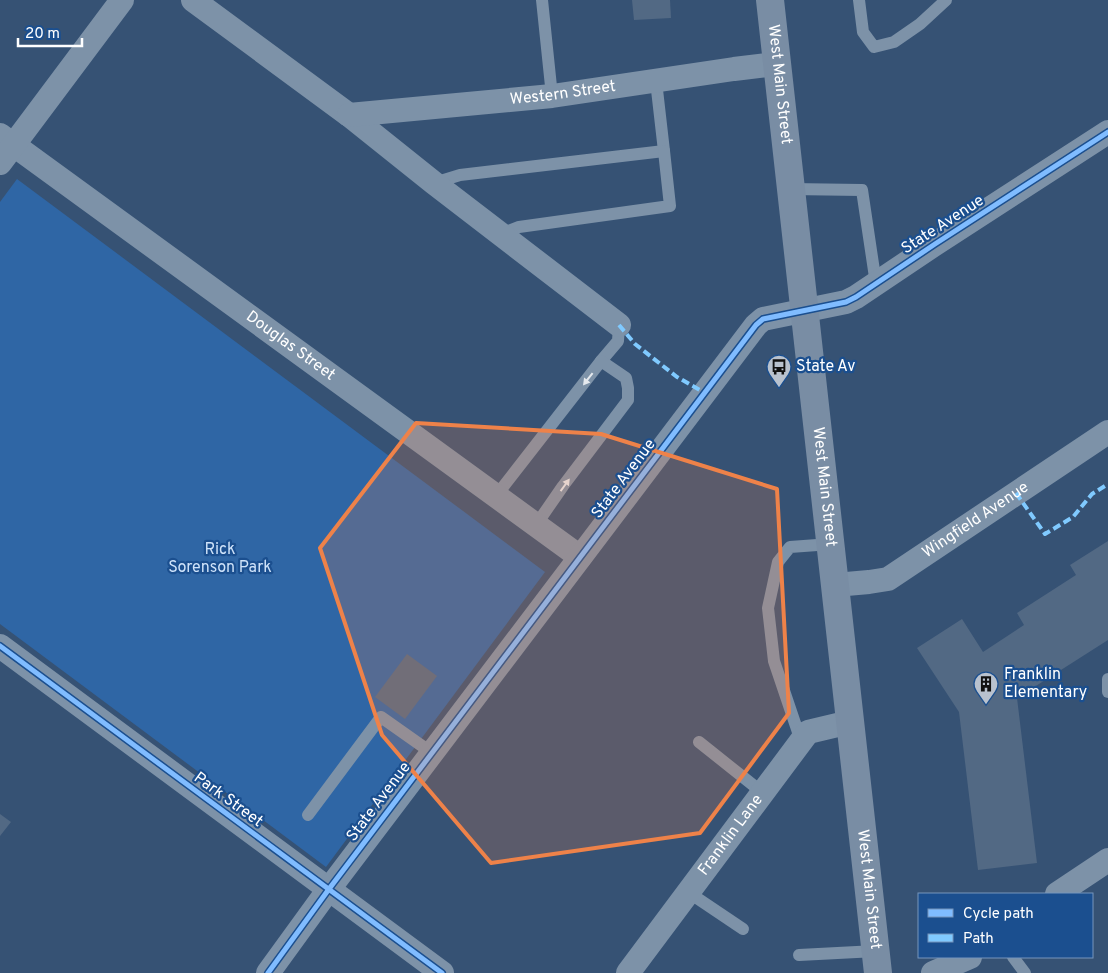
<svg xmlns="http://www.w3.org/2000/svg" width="1108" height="973" font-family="Overpass,sans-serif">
  <rect width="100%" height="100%" fill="#365274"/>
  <!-- green -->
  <polygon fill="#2f66a5" points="17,179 545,572 326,867 0,624 0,202"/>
  <!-- building -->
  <g fill="#526984">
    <polygon points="632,0 670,0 671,18 634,20"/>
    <polygon points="1108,541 1108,640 1017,698 1037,863 978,870 959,712 917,648 962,619 983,652 1024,625 1017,613 1076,575 1070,565"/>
    <polygon points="407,654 437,676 405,719 375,697"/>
    <polygon points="0,814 11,822 0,836"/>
  </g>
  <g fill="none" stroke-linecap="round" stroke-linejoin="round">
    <!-- service -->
    <g stroke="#7d92a8" stroke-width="12">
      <polyline points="542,0 552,96"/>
      <polyline points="859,0 863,32 874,47 894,42 920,24 946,0"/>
      <polyline points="434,183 460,175 664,151 656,81"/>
      <polyline points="790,189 862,190 876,284"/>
      <polyline points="500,234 519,227 670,206 664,151"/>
      <polyline points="601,361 618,341 619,325"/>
      <polyline points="496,496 601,361 626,378 628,388 628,400 563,486 536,525"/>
      <polyline points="1108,679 1108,692"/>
      <polyline points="801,741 774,661 768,608 778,562 790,547 831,544"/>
      <polyline points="699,742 763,793"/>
      <polyline points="308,815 381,717 432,753"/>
      <polyline points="688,892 743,929"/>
      <polyline points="799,955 876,951"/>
      <polyline points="1013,957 1025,973"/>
    </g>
    <!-- minor -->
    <g stroke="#7d92a8" stroke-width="24">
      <polyline points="193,0 349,115 434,183 619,325"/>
      <path id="s1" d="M 349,115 L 552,96 L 734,69 L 776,64"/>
      <path id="s2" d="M 0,135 L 580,557"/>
      <polyline points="0,163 122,0"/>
      <path id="s3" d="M 835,585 L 869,582 L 888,579 L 1108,432"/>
      <polyline points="0,646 442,973"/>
      <polyline points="1057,894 1108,860"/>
      <polyline points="268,973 329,889 756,325 763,319 846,302 856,297 935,244 1108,132"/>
      <path id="s4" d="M 628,973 L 808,732 L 850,722"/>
      <polyline points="933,973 970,957"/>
    </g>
    <!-- secondary -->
    <path stroke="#798da4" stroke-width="28" id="s5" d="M 770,0 L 878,973"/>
    <!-- quiet -->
    <g stroke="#80caff" stroke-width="4" stroke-dasharray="8 4" stroke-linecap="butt">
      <polyline points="619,325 635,344 677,377 705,393"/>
      <polyline points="1016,493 1045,534 1073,517 1092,494 1108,484"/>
    </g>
    <defs>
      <g id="cycleway">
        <polyline points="0,646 442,973"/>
        <polyline points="268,973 329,889 756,325 763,319 846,302 856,297 935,244 1108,132"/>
      </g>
    </defs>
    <!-- cycleway casing -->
    <use href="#cycleway" stroke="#1b4f8f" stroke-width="8"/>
    <!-- cycleway -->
    <use href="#cycleway" stroke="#80bcff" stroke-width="5"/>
  </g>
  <!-- one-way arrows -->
  <defs><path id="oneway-solid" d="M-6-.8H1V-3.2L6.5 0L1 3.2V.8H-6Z" transform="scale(1.25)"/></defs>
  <g fill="#e5e9ee">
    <use href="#oneway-solid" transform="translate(588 379) rotate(128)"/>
    <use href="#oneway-solid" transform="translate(565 485) rotate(-54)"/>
  </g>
  <!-- marked area -->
  <path fill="#ee8249" fill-opacity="0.2" stroke="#ee8249" stroke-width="4" stroke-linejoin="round" d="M 416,423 L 601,434 L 777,489 L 789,713 L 700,833 L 491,863 L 382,735 L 320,548 Z"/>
  <!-- icons -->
  <defs>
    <symbol id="bus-pin" viewBox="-11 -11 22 30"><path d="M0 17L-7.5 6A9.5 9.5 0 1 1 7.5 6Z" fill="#b9c2ce" stroke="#1b4f8f"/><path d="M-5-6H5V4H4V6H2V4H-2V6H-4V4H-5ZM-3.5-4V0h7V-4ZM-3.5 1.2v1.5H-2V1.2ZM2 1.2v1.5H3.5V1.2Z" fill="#111"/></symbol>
    <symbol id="building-pin" viewBox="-11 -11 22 30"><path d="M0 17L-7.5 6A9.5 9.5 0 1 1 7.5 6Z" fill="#b9c2ce" stroke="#1b4f8f"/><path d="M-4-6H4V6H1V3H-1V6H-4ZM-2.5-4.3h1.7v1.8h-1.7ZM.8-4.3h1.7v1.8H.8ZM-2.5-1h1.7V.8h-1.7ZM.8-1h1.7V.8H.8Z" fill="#111"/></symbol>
  </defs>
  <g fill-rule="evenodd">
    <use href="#bus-pin" x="765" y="353" width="28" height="38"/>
    <use href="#building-pin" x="972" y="670" width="28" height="38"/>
  </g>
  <g text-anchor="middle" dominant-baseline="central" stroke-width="4.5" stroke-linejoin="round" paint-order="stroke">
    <!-- street labels -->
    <g font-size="16" fill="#fff" stroke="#1b4f8f">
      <text stroke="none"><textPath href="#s5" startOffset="85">West Main Street</textPath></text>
      <text stroke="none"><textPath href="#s1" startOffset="215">Western Street</textPath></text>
      <text transform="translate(943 225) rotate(-33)">State Avenue</text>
      <text stroke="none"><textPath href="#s2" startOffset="359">Douglas Street</textPath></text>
      <text transform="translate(624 479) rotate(-53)">State Avenue</text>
      <text stroke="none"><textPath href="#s5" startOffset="490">West Main Street</textPath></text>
      <text stroke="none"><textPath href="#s3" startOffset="159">Wingfield Avenue</textPath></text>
      <text transform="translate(228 800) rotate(36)">Park Street</text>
      <text transform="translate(379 802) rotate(-53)">State Avenue</text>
      <text stroke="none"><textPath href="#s4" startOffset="172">Franklin Lane</textPath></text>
      <text stroke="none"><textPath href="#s5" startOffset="895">West Main Street</textPath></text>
    </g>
    <!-- poi labels -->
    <g font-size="16" fill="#fff" stroke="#1b4f8f" text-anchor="start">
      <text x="796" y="367">State Av</text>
      <text x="1004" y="675">Franklin<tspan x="1004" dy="18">Elementary</tspan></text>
    </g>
    <!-- park labels -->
    <g font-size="16" fill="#cfe3fa" stroke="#1b4f8f">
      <text x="220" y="550">Rick<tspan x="220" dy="18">Sorenson Park</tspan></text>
    </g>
  </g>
  <!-- legend -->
  <rect x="918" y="893" width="175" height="65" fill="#1b4f8f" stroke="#7695bc"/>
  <rect x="928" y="909" width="25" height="8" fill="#80bcff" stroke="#7695bc"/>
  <text x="963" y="918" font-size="15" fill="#ffffff">Cycle path</text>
  <rect x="928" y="934" width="25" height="8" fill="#80caff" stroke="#7695bc"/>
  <text x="963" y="943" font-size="15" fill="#ffffff">Path</text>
  <!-- scale -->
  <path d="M18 38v8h64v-8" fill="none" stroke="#ffffff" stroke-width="2.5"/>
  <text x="25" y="38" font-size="15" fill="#ffffff" stroke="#1b4f8f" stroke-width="4" paint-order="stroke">20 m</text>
</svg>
